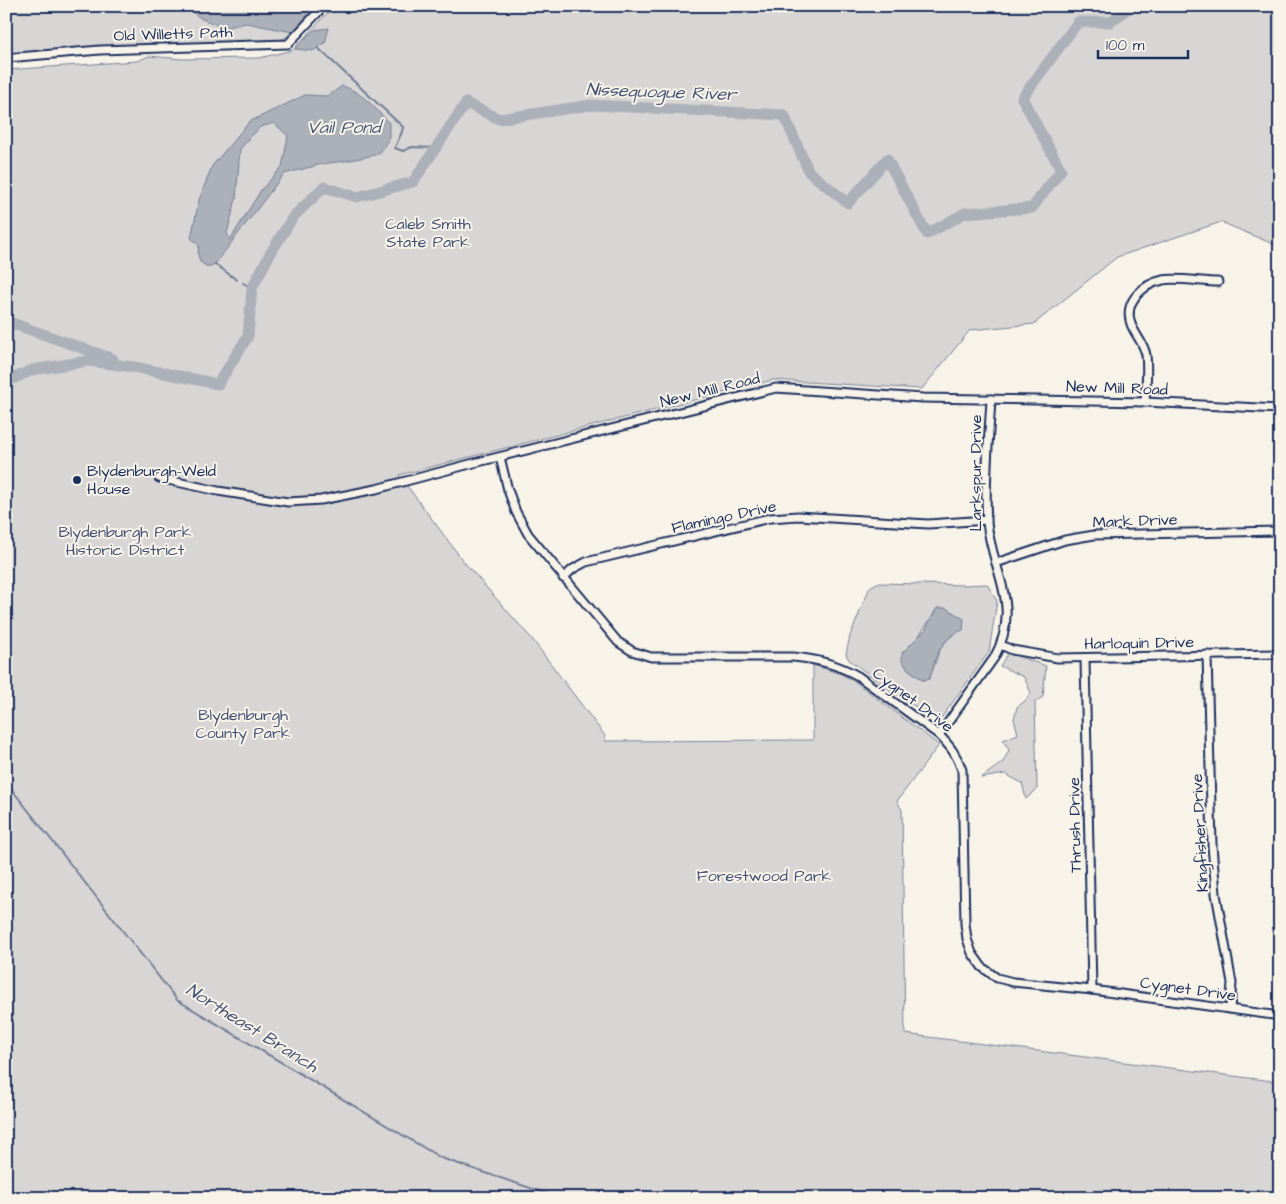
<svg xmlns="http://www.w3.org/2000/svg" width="1286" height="1204" font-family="'Architects Daughter',sans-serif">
  <rect width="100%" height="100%" fill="#f7f3e8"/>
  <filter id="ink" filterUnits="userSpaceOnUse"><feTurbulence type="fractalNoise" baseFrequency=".02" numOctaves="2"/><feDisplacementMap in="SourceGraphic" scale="10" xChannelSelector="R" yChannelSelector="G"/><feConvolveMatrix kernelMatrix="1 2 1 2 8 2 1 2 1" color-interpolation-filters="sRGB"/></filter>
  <g filter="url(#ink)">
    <!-- built -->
    <polygon fill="#e6e5de" points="1280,782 1280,893 1276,866 1276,797"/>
    <!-- green -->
    <g fill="#d7d6d4" stroke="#798299" fill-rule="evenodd">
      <polygon points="6,6 313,6 291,32 293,32 283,39 260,44 6,55"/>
      <polygon points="334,6 1280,6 1280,247 1221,222 1117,257 1034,324 970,330 922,389 773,380 399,475 464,562 532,639 605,736 605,741 813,740 813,665 841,674 854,681 939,745 897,801 902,810 905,1034 1280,1082 1280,1198 6,1198 6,70 137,61 149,56 182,59 259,58 293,50"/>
      <path d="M 877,583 L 965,585 L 987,584 L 997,601 L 989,652 L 942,717 C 923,718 867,672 849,660 L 846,654 L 850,636 L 870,587 ZM 937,609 L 953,612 L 957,617 L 957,632 C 935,647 939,659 929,679 L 923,680 L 908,669 L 902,661 Z"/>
      <polygon points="1008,653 1046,666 1043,697 1035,702 1037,789 1026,799 1022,783 1005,774 981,778 1003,762 1009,750 1003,740 1018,734 1014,719 1017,707 1025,701 1031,693 1024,677 1000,666"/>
    </g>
    <!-- water -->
    <g fill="#acb0b9" stroke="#727c95" fill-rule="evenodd">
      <polygon points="151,6 315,6 293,32 246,23 224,28 202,19 188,9"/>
      <path d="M 329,28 L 325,43 L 313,51 L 295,49 C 300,40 308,37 314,30 Z"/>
      <path d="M 342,86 C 361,91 376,109 389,123 L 389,139 L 379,154 L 351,160 L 322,164 L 284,174 L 215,264 L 208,267 L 200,262 L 198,254 L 199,245 L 191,238 L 199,200 L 212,166 L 249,122 L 305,95 L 328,96 ZM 274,123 L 288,136 L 282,167 L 261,190 L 230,240 L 227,233 L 236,199 L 240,149 L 260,127 Z"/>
      <path d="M 937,608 L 946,608 L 964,619 L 963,630 C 951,634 942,643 937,655 C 933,663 933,671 929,679 L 923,680 L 908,669 L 902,661 L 902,653 L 925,630 Z"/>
    </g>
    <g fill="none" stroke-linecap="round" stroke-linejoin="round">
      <!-- stream -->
      <g stroke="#727c95" stroke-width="2">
        <path d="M 318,48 L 403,127 C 402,135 397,141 395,148 L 403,151 L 412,147 L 435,148"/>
        <polyline points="215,264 237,280"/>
        <polyline points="243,283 252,288"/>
        <polyline points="6,782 177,1000 441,1158 560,1198"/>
      </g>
      <!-- river -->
      <g stroke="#acb0b9" stroke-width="11">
        <polyline points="6,321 113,359"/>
        <polyline points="6,382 32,370 88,361 134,367 218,384 248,336 252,288 270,254 293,217 324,187 357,197 413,182 466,103 499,119 591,105 784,115 809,172 848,203 887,159 927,234 965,213 1032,208 1061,170 1022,98 1078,22 1111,22 1131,6"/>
      </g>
      <defs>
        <g id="minor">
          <polyline points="6,58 100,50 288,44 324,6"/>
          <path d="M 1145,402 C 1146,386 1148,370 1146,355 C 1144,343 1135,335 1131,324 C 1123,301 1144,284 1163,280 C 1175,277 1204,282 1218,282"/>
          <path d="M 500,457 L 508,490 L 516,512 L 528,534 L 618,642 L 632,651 L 651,657 L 793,657 C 817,659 837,664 858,676 L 939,735 C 950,746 957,755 962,770 L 965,924 L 967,939 L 972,953 L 982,967 L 997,978 L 1013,982 L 1092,990 L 1280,1016"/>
          <polyline points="159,478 218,491 288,502 321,500 376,489 470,464 776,388 923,398 1145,402 1280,409"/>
          <polyline points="996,563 1065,540 1094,535 1280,531"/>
          <polyline points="563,578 573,569 586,562 770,518 798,516 928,524 987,520"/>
          <polyline points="1001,645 1012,650 1058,658 1280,654"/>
          <polyline points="1207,655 1212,845 1216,894 1232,983 1230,1009"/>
          <polyline points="1085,659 1092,990"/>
          <path d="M 939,735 L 994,658 C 1023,605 992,573 987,522 C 984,482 989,439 991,399"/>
        </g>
      </defs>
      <!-- minor casing -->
      <use href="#minor" stroke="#1b2f5e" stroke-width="11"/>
      <!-- minor -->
      <use href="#minor" stroke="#f7f3e8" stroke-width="7"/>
    </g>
  </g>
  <!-- markers -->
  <circle fill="#1b2f5e" stroke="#f7f3e8" stroke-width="2" cx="77" cy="480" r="5"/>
  <g text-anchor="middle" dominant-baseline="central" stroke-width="4" stroke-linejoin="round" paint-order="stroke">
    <!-- street labels -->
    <g font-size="16" fill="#1b2f5e" stroke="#f7f3e8">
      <text transform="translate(173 34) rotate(-2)">Old Willetts Path</text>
      <text transform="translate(1117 388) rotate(2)">New Mill Road</text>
      <text transform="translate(710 390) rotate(-14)">New Mill Road</text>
      <text transform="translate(976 473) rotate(-90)">Larkspur Drive</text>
      <text transform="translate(724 517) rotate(-12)">Flamingo Drive</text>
      <text transform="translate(1135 521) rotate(-2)">Mark Drive</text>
      <text transform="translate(1139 643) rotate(-1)">Harloquin Drive</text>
      <text transform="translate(913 700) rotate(37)">Cygnet Drive</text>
      <text transform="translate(1075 825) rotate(-91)">Thrush Drive</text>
      <text transform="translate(1200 833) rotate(-93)">Kingfisher Drive</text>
      <text transform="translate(1188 989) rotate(8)">Cygnet Drive</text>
    </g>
    <!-- park labels -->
    <g font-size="16" fill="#415076" stroke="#f7f3e8">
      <text x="428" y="224">Caleb Smith<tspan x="428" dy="18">State Park</tspan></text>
      <text x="125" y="532">Blydenburgh Park<tspan x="125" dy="18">Historic District</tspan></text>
      <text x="243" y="715">Blydenburgh<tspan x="243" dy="18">County Park</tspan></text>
      <text x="764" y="876">Forestwood Park</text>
    </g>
    <!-- poi labels -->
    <g font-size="16" fill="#1b2f5e" stroke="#f7f3e8" text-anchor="start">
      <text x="87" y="471">Blydenburgh-Weld<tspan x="87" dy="18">House</tspan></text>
    </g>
    <!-- water labels -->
    <g font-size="18" font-style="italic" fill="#465679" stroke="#f7f3e8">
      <text transform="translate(661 92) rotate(2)">Nissequogue River</text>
      <text x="344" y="127">Vail Pond</text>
      <text transform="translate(252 1028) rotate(32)">Northeast Branch</text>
    </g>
  </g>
  <!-- margin -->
  <rect width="1286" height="1204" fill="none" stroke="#f7f3e8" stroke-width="25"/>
  <rect x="12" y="12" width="1261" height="1179" fill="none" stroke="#1b2f5e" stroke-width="2" filter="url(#ink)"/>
  <!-- scale -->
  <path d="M1098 50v8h90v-8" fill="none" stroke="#1b2f5e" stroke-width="2.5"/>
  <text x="1106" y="50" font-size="15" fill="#1b2f5e" stroke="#f7f3e8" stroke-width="4" paint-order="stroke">100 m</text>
</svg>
